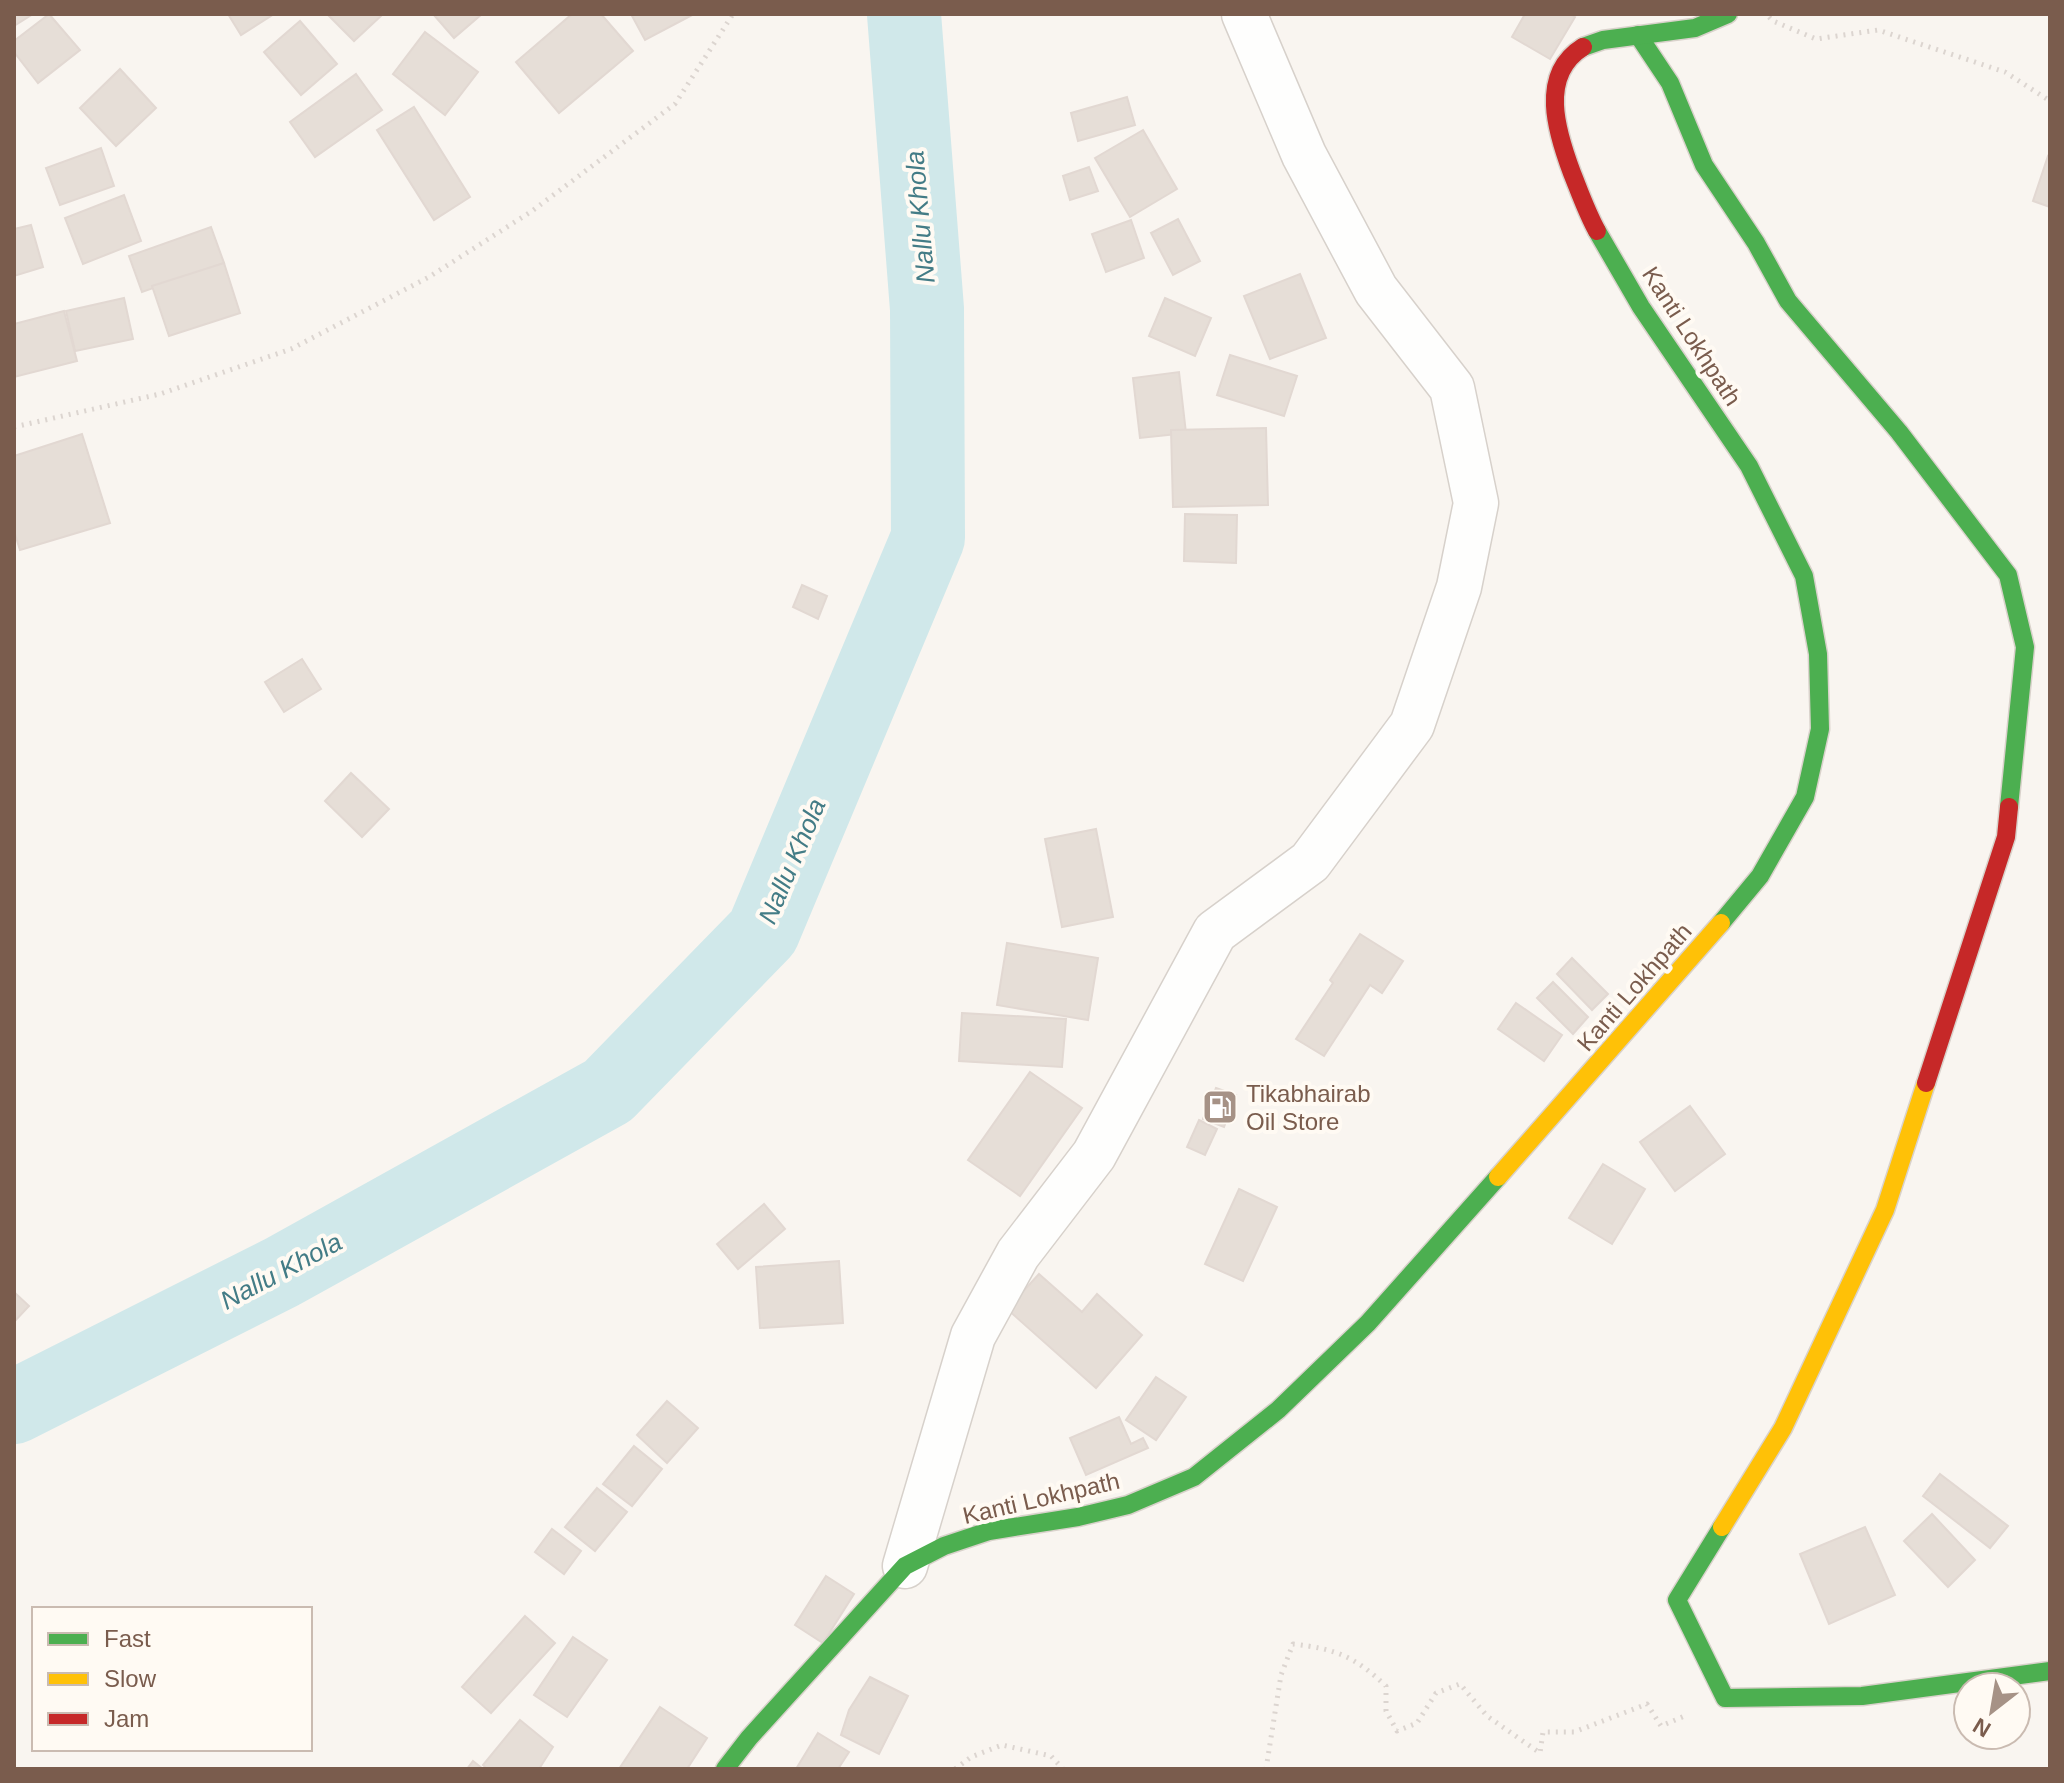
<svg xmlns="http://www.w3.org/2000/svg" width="2064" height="1783" font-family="Arial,sans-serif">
  <rect width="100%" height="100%" fill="#f9f5f0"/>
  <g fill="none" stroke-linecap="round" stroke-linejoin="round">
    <!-- river -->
    <polyline stroke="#d0e8ea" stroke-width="74" points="14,1407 282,1272 608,1091 763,932 928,538 927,309 904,14"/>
  </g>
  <!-- building -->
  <g fill="#e6ded7" stroke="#e2d8d2" stroke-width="2">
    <polygon points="14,14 33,14 14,26"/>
    <polygon points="49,14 80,50 38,83 14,52 14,41"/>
    <polygon points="228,14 274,14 241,35"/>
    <polygon points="327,14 381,14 382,15 354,41"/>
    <polygon points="433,14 482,14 454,38"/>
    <polygon points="572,14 601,14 633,51 559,113 516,62"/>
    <polygon points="631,14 694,14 645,40"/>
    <polygon points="1525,14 1570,14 1575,17 1550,59 1512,37"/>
    <polygon points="300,21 337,64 301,95 264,52"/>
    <polygon points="425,32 478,72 445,115 393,74"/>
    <polygon points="120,69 156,108 116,146 80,108"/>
    <polygon points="356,74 382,110 315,157 290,122"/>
    <polygon points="1127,97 1135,125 1078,141 1071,113"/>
    <polygon points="414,107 470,197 434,220 377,130"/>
    <polygon points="1143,130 1177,189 1130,217 1095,158"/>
    <polygon points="101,148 114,186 60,205 46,168"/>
    <polygon points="2048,156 2050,157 2050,207 2033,201"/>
    <polygon points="1089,167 1098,191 1070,200 1063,176"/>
    <polygon points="124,195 141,241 83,264 65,218"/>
    <polygon points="1178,219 1200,261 1173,275 1151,233"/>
    <polygon points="1131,220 1144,258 1106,272 1092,234"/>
    <polygon points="31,225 43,267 14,276 14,229"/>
    <polygon points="211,227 224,263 142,292 129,256"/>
    <polygon points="224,263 240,313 169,336 152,286"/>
    <polygon points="1300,274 1326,338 1270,359 1244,296"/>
    <polygon points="124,298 133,339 75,351 66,311"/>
    <polygon points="1165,298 1211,318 1195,356 1149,336"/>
    <polygon points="64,311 77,361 14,377 14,324"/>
    <polygon points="1230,355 1297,376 1284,416 1217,395"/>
    <polygon points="1179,372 1186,433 1140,438 1133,378"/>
    <polygon points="1266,428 1268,505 1173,507 1171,430"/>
    <polygon points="82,434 110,523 20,550 14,531 14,456"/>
    <polygon points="1185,514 1237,515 1236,563 1184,561"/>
    <polygon points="802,585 827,596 818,619 793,607"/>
    <polygon points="302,659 321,689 284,712 265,682"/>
    <polygon points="351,773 389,809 362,837 325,801"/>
    <polygon points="1096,829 1113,917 1062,927 1045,839"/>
    <polygon points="1360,934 1403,961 1382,993 1370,985 1324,1056 1296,1039 1333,983 1330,980"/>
    <polygon points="1007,943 1098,958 1088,1020 997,1005"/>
    <polygon points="1572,958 1608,994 1592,1010 1557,974"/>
    <polygon points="1553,982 1588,1017 1573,1034 1537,998"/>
    <polygon points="1516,1003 1562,1035 1544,1061 1498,1029"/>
    <polygon points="962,1013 1066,1019 1062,1067 959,1061"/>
    <polygon points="1030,1072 1082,1108 1020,1196 968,1160"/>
    <polygon points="1216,1088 1236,1095 1224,1127 1203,1119"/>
    <polygon points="1690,1106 1725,1154 1675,1191 1640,1142"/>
    <polygon points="1199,1120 1217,1129 1205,1155 1187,1147"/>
    <polygon points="1603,1164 1645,1189 1612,1244 1569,1218"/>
    <polygon points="1239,1189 1277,1207 1243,1281 1205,1264"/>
    <polygon points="764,1204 785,1229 738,1269 717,1244"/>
    <polygon points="839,1261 843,1323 760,1328 756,1267"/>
    <polygon points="1039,1274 1082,1312 1097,1294 1142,1335 1096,1388 1007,1309"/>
    <polygon points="14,1292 29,1306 14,1322"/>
    <polygon points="1156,1377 1186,1397 1156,1440 1126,1420"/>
    <polygon points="667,1401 698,1428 667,1463 637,1435"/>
    <polygon points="1119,1417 1131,1444 1143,1438 1148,1448 1086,1475 1070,1438"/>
    <polygon points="634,1446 662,1469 632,1506 603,1484"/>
    <polygon points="1940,1474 2008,1526 1990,1548 1923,1496"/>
    <polygon points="597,1488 627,1512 595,1551 565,1527"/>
    <polygon points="1932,1514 1975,1560 1948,1587 1904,1541"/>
    <polygon points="1865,1527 1895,1595 1829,1624 1800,1554"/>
    <polygon points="552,1529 581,1551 564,1574 535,1552"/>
    <polygon points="826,1576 854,1594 823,1643 795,1625"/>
    <polygon points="525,1616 555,1643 491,1713 462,1687"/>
    <polygon points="573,1637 607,1660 567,1717 534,1695"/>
    <polygon points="870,1677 908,1696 879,1754 841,1735 849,1710"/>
    <polygon points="660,1707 707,1738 687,1769 619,1769"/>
    <polygon points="520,1720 553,1747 539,1769 487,1769 483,1765"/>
    <polygon points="818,1733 849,1752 838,1769 796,1769"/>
    <polygon points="473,1761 483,1769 467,1769"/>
  </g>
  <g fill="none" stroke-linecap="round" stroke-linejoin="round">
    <defs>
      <polyline id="street" points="905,1566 973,1336 1018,1254 1094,1155 1215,932 1310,862 1412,725 1459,587 1476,503 1452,388 1376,290 1304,155 1244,14"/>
      <g id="fast">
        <polyline points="1638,35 1670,83 1704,165 1756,243 1788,301 1899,432 2008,575 2025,647 2009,807"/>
        <polyline points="1583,47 1603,40 1695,28 1728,14"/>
        <polyline points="1597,231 1641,307 1749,466 1804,576 1818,654 1820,729 1805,797 1760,876 1721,923"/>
        <polyline points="1722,1527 1677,1600 1725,1698 1862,1696 2050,1671"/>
        <polyline points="725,1769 749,1738 905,1566 944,1546 989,1531 1078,1517 1128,1505 1194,1477 1278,1410 1368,1323 1498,1177"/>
      </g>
      <g id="slow">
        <polyline points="1498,1177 1721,923"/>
        <polyline points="1722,1527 1783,1428 1885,1210 1926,1083"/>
      </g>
      <g id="jam">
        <path d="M 1583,47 C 1538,75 1557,133 1572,173 C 1580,193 1587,213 1597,231"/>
        <polyline points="1926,1083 2006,837 2009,807"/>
      </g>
    </defs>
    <!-- street casing -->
    <use href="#street" stroke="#d7d1cb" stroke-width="47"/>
    <!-- fast casing -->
    <use href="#fast" stroke="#d9d2cb" stroke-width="21"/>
    <!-- slow casing -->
    <use href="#slow" stroke="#d9d2cb" stroke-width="21"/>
    <!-- jam casing -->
    <use href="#jam" stroke="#d9d2cb" stroke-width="21"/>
    <!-- path -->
    <g stroke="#dcd5d0" stroke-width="5" stroke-dasharray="2 6" stroke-linecap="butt">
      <polyline points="1769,17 1773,21 1816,39 1878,30 2005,72 2050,101"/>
      <polyline points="14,427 160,394 291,349 429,277 532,211 675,104 733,14"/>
      <polyline points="955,1769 971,1757 1002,1745 1051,1756 1063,1769"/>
      <path d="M 1266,1769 L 1281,1675 L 1293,1644 C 1336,1649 1354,1656 1386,1686 L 1386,1711 L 1397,1731 L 1417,1723 L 1436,1693 L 1460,1684 L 1487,1716 L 1540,1753 L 1543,1732 L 1574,1732 L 1647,1704 L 1661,1726 L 1687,1715"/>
    </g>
    <!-- street -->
    <use href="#street" stroke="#fefefd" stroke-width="44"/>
    <!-- fast -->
    <use href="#fast" stroke="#4caf50" stroke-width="18"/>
    <!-- slow -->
    <use href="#slow" stroke="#ffc107" stroke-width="18"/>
    <!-- jam -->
    <use href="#jam" stroke="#c62828" stroke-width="18"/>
  </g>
  <!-- icons -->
  <defs>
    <symbol id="fuel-square" viewBox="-11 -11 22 22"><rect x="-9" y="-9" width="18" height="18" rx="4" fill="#a69286" stroke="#fffaf3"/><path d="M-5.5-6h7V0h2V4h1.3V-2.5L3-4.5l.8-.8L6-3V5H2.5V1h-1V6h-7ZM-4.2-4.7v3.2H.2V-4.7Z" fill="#fff"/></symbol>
  </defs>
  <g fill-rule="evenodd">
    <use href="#fuel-square" x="1200" y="1087" width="40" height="40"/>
  </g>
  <g text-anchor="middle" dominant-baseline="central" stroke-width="8" stroke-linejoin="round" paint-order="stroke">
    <!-- street labels -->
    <g font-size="24" fill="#7a5c4d" stroke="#fffaf3">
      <text transform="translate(1692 336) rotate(57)">Kanti Lokhpath</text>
      <text transform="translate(1634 987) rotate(-49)">Kanti Lokhpath</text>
      <text transform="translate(1041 1498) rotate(-13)">Kanti Lokhpath</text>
    </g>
    <!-- poi labels -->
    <g font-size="24" fill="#7a5c4d" stroke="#fffaf3" text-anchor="start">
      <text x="1246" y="1093">Tikabhairab<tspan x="1246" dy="28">Oil Store</tspan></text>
    </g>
    <!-- water labels -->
    <g font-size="26" font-style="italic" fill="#437c86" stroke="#fffaf3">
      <text transform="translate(920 217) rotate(-95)">Nallu Khola</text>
      <text transform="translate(792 861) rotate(-67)">Nallu Khola</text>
      <text transform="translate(281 1271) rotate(-28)">Nallu Khola</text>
    </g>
  </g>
  <!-- border -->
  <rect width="2064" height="1783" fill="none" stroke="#7a5c4d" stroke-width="32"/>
  <!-- legend -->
  <rect x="32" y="1607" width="280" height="144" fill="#fffaf3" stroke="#cabbb1" stroke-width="2"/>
  <rect x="48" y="1633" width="40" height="12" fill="#4caf50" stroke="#cabbb1" stroke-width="2"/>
  <text x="104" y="1647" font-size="24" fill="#7a5c4d">Fast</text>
  <rect x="48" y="1673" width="40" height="12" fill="#ffc107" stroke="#cabbb1" stroke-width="2"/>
  <text x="104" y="1687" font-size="24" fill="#7a5c4d">Slow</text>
  <rect x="48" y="1713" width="40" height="12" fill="#c62828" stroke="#cabbb1" stroke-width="2"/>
  <text x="104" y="1727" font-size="24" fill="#7a5c4d">Jam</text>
  <!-- north arrow -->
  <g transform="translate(1992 1711) rotate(211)"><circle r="38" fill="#fffaf3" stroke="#cabbb1" stroke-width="2"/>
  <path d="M0-6L14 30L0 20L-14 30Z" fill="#a69286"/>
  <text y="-12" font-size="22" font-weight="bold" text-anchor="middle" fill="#7a5c4d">N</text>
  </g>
</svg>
